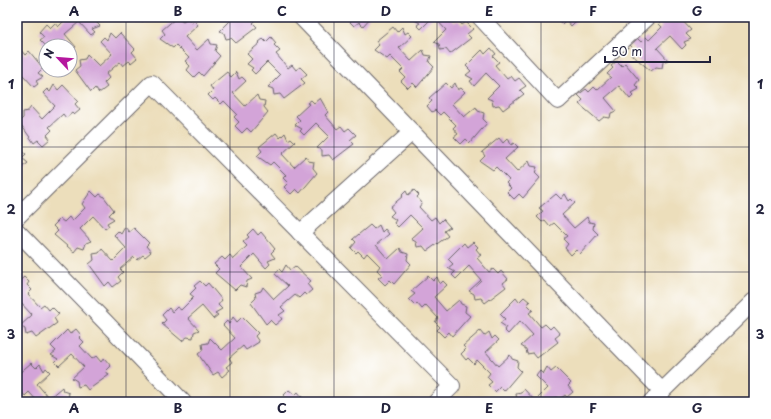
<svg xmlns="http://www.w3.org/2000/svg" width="771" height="419" font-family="'Playpen Sans',sans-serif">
  <rect width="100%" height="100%" fill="#fff"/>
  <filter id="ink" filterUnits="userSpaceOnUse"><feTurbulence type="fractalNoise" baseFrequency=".025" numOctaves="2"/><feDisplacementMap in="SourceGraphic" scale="8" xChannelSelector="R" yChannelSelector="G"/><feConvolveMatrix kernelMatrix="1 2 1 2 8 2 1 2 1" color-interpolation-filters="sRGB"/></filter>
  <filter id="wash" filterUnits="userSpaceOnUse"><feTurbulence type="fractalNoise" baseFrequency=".012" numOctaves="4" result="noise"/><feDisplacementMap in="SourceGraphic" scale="16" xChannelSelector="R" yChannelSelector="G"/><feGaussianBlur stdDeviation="0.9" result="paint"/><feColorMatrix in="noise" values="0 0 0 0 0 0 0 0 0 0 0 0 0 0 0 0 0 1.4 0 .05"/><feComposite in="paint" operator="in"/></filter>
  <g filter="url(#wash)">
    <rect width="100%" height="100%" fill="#ecdebb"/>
    <g id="blocks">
      <!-- building -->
      <g fill="#d3a4d8">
        <polygon points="68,17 99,17 95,21 100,26 92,29 95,32 91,35 79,22 65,34 76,47 72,49 71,53 70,46 46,46 40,40 44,37 39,32 46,24 50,28 55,23 58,27"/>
        <polygon points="137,17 147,17 142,22"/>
        <polygon points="177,17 183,21 189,17 191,23 194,21 198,25 185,37 197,50 209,39 211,44 217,45 215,51 220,56 203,76 199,72 194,77 187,70 190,66 185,61 189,58 176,45 173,48 160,39 165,34 162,30"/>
        <polygon points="230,17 257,17 258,18 253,23 257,27 236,43 231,38 226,39 224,33 220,31 232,19"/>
        <polygon points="349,17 370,17 370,18 363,26 359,22 354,26 347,19"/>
        <polygon points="415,17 433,17 421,29 417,25 420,23 413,19"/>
        <polygon points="434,17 449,17 454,23 458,20 462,25 466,22 473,29 467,34 471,38 450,54 446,49 440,50 439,44 434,42 446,30"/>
        <polygon points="556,17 577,17 578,19 571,26 566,20 562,24"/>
        <polygon points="664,17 679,17 691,30 686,34 691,39 684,42 686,45 682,49 670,36 657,48 668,60 663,62 662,68 656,67 651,71 631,54 635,50 630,45 637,38 641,42 646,37 649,40 662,27 659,24 665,18"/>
        <polygon points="393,27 397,32 402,27 405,34 408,32 412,36 399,48 411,61 423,50 425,55 431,56 429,62 434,67 417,87 413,83 408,88 401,81 405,77 400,72 403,69 390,56 387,59 374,50 379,45 376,41"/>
        <polygon points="110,33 115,38 120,33 135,49 132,52 137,58 131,63 129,61 123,66 120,62 106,74 109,78 104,83 107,87 99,93 95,88 91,92 75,70 80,66 79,60 85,59 87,54 99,66 112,54 100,41 104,37 107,40"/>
        <polygon points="271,37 276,43 274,45 280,51 276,54 288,68 292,65 296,70 300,67 307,74 301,79 305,83 284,99 280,94 274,95 273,89 268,87 280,75 267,62 255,74 251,70 253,68 247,64 252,59 247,54 260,43 259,42 263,39 266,42"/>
        <polygon points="491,48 496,54 493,56 499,62 495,65 507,79 511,76 515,81 519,78 526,86 520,90 524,94 503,110 499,105 493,106 492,100 487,98 499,86 486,73 474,86 470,81 473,79 466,75 471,71 466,66 482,50 485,54"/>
        <polygon points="20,49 25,55 29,51 43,68 38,73 43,77 36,81 38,84 34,87 22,74 17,79 17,52"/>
        <polygon points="617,61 622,66 625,63 639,80 635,85 639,89 632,93 634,95 630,99 619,86 605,98 616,111 611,113 610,118 604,117 599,121 579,104 583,100 578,95 586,89 589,92 594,87 597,90 611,77 607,74 613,68 611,66"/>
        <polygon points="227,72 231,77 236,72 239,79 242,77 246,81 233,93 245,106 257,95 259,100 265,101 264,107 268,112 251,132 247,128 242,133 235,126 239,122 234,117 237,114 224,101 221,104 215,98 213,100 208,95 213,90 210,86"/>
        <polygon points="446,83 451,88 455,83 458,90 461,88 465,92 452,104 464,117 476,107 478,111 484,113 483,119 487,123 470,143 466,139 461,144 454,137 458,134 453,128 456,125 443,112 440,115 435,110 432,112 427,106 432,101 429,98"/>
        <polygon points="54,85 58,90 63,85 78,101 75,104 80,110 74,115 72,113 66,118 63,114 49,127 52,130 47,135 50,139 43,145 38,140 34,143 19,122 23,118 23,112 28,111 31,107 42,119 55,106 43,93 47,89 50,92"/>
        <polygon points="320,98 328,112 325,115 337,129 341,126 345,131 349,128 356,135 350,140 354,144 333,160 329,155 322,156 322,150 317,148 329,136 316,123 304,135 300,131 302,129 295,125 300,120 296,116 309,104 307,103 311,100 314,103"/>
        <polygon points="276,133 280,138 285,133 288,140 291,138 295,142 282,154 294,167 306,156 308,161 314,162 313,168 317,173 300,193 296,189 291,194 284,187 288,183 283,178 286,175 273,162 270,165 257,156 262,151 259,147"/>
        <polygon points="499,138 503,143 508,138 511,145 514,143 518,147 505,159 517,172 529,161 531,166 537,167 535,173 540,178 523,198 519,194 514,199 507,192 511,188 506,183 509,180 496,167 493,170 480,161 485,156 482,152"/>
        <polygon points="17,147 26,154 22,158 28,163 22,168 20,166 17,169"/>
        <polygon points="414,190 419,195 417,197 422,203 419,207 431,220 435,217 439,223 443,219 450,227 444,231 448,236 427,251 423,246 417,247 416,242 411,239 423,228 410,215 398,227 394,223 396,220 390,216 394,212 390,207 403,196 402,195 406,191 408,195"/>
        <polygon points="91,191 97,197 100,194 104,197 114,210 109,215 114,219 107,223 109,226 105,229 93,216 80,229 91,241 86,243 84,249 78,247 74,252 54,235 58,231 53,226 60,219 64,222 69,217 72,221 85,208 82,204"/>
        <polygon points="556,194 561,199 565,194 569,201 571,199 575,203 562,215 574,228 587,217 589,222 594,223 593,229 598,234 580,254 576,250 571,255 565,248 568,244 563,239 567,236 554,223 550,226 545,220 542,222 537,217 543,211 539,208"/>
        <polygon points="370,225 374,229 379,225 382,232 385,229 389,234 376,245 388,259 400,248 402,252 408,254 407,260 411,264 394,284 390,280 385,285 378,278 382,275 377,270 380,266 367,253 364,257 358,251 356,253 351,248 356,242 353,239"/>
        <polygon points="125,227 129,232 134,228 149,243 146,246 151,252 145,257 143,255 137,260 134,257 120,269 123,272 118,277 121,281 113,287 109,282 105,286 89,264 94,260 93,254 99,253 102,249 113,261 126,248 114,235 118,231 121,234"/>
        <polygon points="253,229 258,235 261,232 275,249 271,253 275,258 268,261 270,264 266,268 254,254 241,267 252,279 247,281 246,287 240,285 235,290 215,273 219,269 214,264 222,257 225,260 230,255 233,259 247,246 243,242 249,237 247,235"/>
        <polygon points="473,242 478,247 476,249 481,255 477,258 489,272 493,269 498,274 501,271 508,279 503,283 506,287 485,303 481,298 475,299 474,294 469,291 481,280 469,266 456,279 452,275 455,272 448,268 453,264 448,259 464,243 467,247"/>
        <polygon points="286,265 290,270 295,266 311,281 307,284 312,290 306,295 304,293 299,298 295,295 281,307 285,311 279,315 282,319 275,325 270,320 266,324 251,303 256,298 255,293 261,291 263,287 274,299 288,286 275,274 279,269 282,272"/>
        <polygon points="428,276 433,281 437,277 440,284 443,281 447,285 434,297 446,311 459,300 461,304 466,306 465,312 470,316 452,336 449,332 444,337 437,330 440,327 435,322 438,318 426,305 422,309 417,303 415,305 409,299 415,294 411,291"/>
        <polygon points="24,277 29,282 27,285 32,290 28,294 40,307 44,304 49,310 52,307 59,314 54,318 57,323 36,338 32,333 26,335 25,329 20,326 32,315 20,302 17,304 17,281 18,282"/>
        <polygon points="200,281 205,286 208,283 222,300 218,305 222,309 215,313 218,315 213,319 202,306 188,318 199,330 194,332 193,338 187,337 182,341 162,324 166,320 162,315 169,308 172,312 177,307 181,310 194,297 190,294 196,288 194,286"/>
        <polygon points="524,297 530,302 527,304 533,310 529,313 541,327 545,324 550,329 553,326 560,334 555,338 558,342 537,358 533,353 527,354 526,349 521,346 533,335 520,321 508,334 504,330 506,327 500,323 505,319 500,314 516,298 519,302"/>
        <polygon points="233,317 237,322 242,317 258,333 255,336 259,342 246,350 243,346 229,358 232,362 226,367 230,370 222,377 218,372 213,375 198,354 203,350 202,344 208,343 210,338 222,350 235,338 223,325 227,321 229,324"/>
        <polygon points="76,329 81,335 79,337 84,342 80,346 92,359 96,356 101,362 104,358 111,366 106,371 109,375 88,390 84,385 78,387 77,381 72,378 84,367 72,354 59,366 55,362 58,359 51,355 56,351 51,346 67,330 70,334"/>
        <polygon points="480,331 484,336 489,332 492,339 495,336 499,340 486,352 498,366 510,355 512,359 518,361 517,367 521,371 504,391 500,387 495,392 488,385 492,382 487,377 490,373 477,360 474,364 468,358 466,360 461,354 466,349 463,346"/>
        <polygon points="31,363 36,368 40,364 44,371 46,368 50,372 37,384 49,398 62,387 63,391 69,393 68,399 71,402 38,402 29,392 25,396 20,390 17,393 17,375"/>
        <polygon points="547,367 551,372 556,368 571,383 568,386 573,392 567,397 565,395 559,400 556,397 550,402 515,402 517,400 516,394 521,393 524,389 535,401 548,388 536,376 540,371 543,374"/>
        <polygon points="289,390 295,395 298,392 306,402 281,402 286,397 284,395"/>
      </g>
    </g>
  </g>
  <g filter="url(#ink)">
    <use href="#blocks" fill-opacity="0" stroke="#696468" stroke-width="1"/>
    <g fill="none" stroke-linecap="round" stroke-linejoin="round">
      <defs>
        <g id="street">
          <polyline points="301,17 662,391"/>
          <polyline points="480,17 558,101 648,17"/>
          <polyline points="17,217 152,83 452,386 436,402"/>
          <polyline points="17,231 183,402"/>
          <polyline points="300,233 412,132"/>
          <polyline points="651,402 754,301"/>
        </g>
      </defs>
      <!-- street casing -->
      <use href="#street" stroke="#696468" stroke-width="18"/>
      <!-- street -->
      <use href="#street" stroke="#fff" stroke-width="16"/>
    </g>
  </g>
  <!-- grid -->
  <path fill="none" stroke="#22223b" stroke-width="1" stroke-opacity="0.55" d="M 126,17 L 126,402M 230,17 L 230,402M 334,17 L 334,402M 437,17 L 437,402M 541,17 L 541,402M 645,17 L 645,402M 17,147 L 754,147M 17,272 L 754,272"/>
  <!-- margin -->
  <rect width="771" height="419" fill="none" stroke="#fff" stroke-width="44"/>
  <!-- north arrow -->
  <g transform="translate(58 58) rotate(296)"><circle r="19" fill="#ffffff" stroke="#a7a7b1"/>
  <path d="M0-3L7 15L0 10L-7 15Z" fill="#b5179e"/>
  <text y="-6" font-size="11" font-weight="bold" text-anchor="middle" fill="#22223b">N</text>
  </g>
  <!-- scale -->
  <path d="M605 56v6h105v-6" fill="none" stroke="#22223b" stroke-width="2"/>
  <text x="611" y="56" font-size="12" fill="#22223b" stroke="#ffffff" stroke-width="3" paint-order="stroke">50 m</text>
  <rect x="22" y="22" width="727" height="375" fill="none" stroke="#22223b" stroke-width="1.5"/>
  <g font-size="13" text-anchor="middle" font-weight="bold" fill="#22223b">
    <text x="74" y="16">A</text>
    <text x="178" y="16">B</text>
    <text x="282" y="16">C</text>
    <text x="386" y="16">D</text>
    <text x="489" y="16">E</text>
    <text x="593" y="16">F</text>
    <text x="697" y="16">G</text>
    <text x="11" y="89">1</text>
    <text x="760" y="89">1</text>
    <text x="11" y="214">2</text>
    <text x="760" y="214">2</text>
    <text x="11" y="339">3</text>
    <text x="760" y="339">3</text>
    <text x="74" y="413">A</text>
    <text x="178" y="413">B</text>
    <text x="282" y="413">C</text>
    <text x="386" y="413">D</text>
    <text x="489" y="413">E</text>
    <text x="593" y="413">F</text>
    <text x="697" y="413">G</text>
  </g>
</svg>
